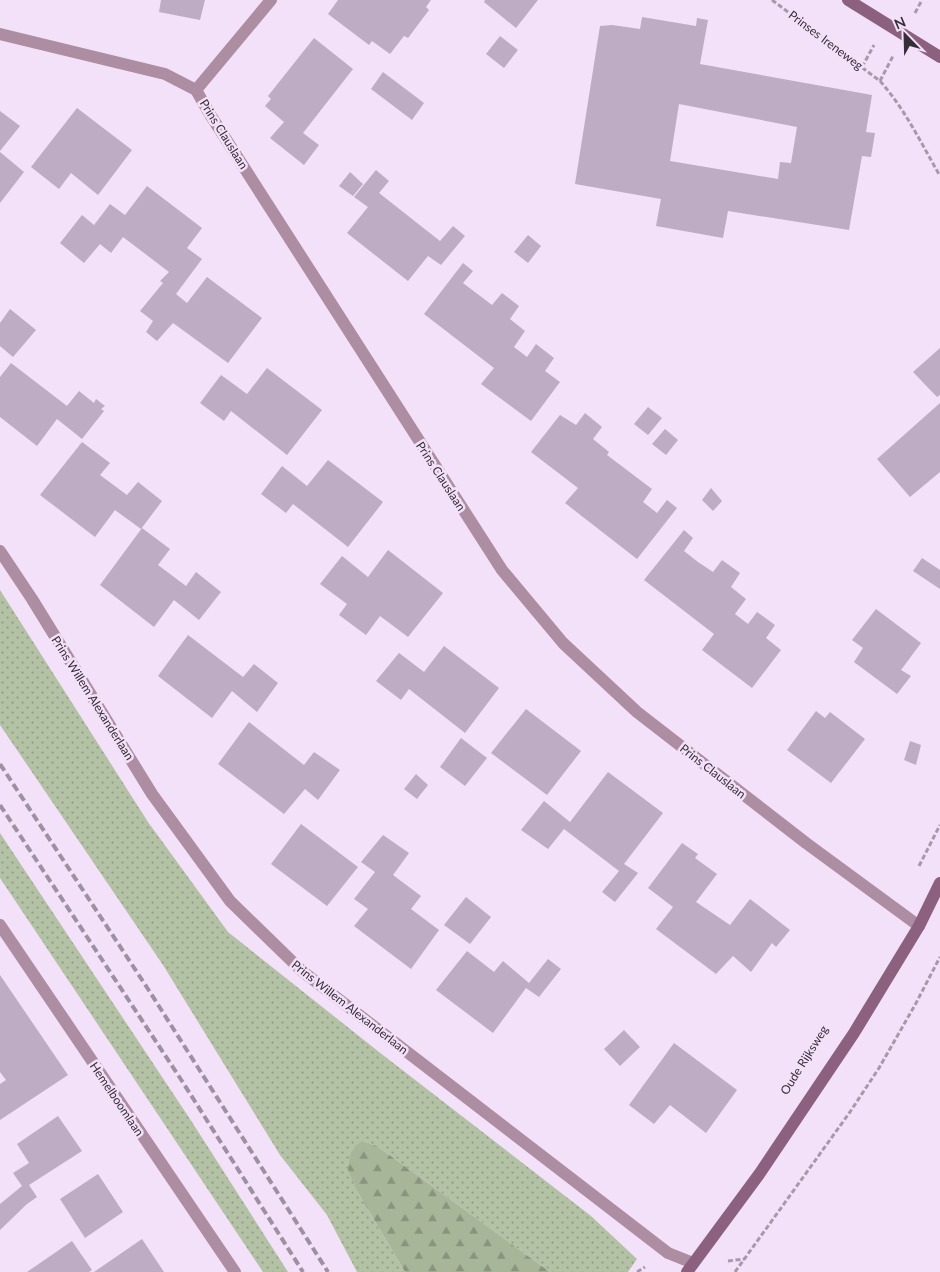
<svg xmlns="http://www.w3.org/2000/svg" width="940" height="1272" font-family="Lato,sans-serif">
  <defs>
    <pattern id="grass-dots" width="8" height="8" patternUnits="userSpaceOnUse" patternTransform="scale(1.25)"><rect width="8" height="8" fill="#b3c1a5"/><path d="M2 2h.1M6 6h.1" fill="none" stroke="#929d87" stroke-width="1.8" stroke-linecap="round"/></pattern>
    <pattern id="forest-firs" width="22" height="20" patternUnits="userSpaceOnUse" patternTransform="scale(1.25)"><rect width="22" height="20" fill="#a7b698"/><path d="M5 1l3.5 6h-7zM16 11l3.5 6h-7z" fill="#89947d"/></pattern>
  </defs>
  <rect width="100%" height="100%" fill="#f3e1f9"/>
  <!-- grass -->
  <g fill="url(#grass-dots)">
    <polygon points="0,590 148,822 228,932 379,1052 591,1216 637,1259 628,1272 550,1272 377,1146 363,1141 357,1191 405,1272 357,1272 327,1215 280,1155 163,965 0,725"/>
    <polygon points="0,833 190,1119 288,1272 263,1272 0,878"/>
  </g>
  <!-- forest -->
  <polygon fill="url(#forest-firs)" points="363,1141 377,1146 550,1272 405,1272 357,1191 348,1170 350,1156 355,1146"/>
  <!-- building -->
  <g fill="#bdacc3" fill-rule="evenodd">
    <polygon points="161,0 205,0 200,20 159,12"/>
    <polygon points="338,0 431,0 426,7 429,10 408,38 404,36 390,54 372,41 369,45 328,14"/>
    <polygon points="485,0 538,0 516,28 484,2"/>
    <path d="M 642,17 L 696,26 L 697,18 L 708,20 L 700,64 L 872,95 L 866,132 L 875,133 L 871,157 L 862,156 L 849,230 L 728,211 L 723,238 L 656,226 L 661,199 L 575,184 L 600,26 L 612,25 L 640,29 ZM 679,104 L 797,127 L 791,163 L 780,162 L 778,179 L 670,161 Z"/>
    <polygon points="500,36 518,50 504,68 486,54"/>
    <polygon points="314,38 353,69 303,133 319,145 304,165 270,138 284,122 265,106 271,99 268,96"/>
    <polygon points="383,72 424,103 412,120 371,89"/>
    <polygon points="77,108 132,150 98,195 71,173 59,189 31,167"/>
    <polygon points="0,111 20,126 0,151"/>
    <polygon points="0,152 24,172 0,203"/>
    <polygon points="376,170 389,181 379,193 440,241 453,226 465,236 441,265 428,256 408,281 347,233 368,207 354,197"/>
    <polygon points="350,172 363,184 353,196 339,186"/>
    <polygon points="147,186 202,228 187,248 202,259 176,294 187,303 207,277 262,318 228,363 173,323 157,341 146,332 153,321 140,311 163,283 160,281 169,272 123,237 111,253 100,244 84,263 60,243 82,215 94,225 110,204 125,215"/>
    <polygon points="528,235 541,246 528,263 514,252"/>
    <polygon points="463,263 473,271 463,283 492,305 502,293 519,306 510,319 525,331 514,347 527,357 536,344 554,358 545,371 560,382 531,421 481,384 494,368 424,314"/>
    <polygon points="10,309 36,330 13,357 0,346 0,323"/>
    <polygon points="940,348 940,395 937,397 913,372"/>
    <polygon points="11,363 67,406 79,391 94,403 96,399 105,406 101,409 104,411 82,439 57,419 37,446 0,417 0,377"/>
    <polygon points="267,368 322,410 287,455 231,411 224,421 200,403 221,375 247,394"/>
    <polygon points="940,403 940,472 910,497 877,459"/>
    <polygon points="648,407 662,418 648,435 634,424"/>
    <polygon points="585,413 602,427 593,439 609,452 607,455 652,489 643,502 657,513 667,500 677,508 637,559 565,503 578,488 531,452 560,415 576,425"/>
    <polygon points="665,429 678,440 666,455 652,444"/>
    <polygon points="82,442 110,463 100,475 127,495 138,482 162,501 141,529 115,510 95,537 40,495"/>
    <polygon points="328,460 383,502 348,547 293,504 286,513 261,494 282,466 307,486"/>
    <polygon points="711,488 722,501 713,511 702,500"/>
    <polygon points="142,528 170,549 158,565 186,586 196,572 221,592 199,620 174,600 154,627 100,585"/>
    <polygon points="684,530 693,538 684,551 698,562 713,572 722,560 740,573 731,587 746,599 735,614 748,624 757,612 775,625 766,638 781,650 752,688 702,650 714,634 644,580"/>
    <polygon points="388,550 443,593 408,637 380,616 366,635 339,615 347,604 320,584 342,556 368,577"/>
    <polygon points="922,558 940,570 940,589 913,571"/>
    <polygon points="876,609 921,643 901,670 911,676 897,694 854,662 863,648 852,640"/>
    <polygon points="188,635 243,677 254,664 278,683 257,712 232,691 212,718 158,676"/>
    <polygon points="444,646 499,688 465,733 409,689 401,700 376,681 399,653 424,672"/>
    <polygon points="526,709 581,751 547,795 491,753"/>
    <polygon points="816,711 825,718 830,712 865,739 831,783 787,750"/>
    <polygon points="249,722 304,765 314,752 340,770 318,800 305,789 284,814 218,764"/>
    <polygon points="461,738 487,758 465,786 440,767"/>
    <polygon points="910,741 921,745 916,765 904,760"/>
    <polygon points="608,772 663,813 624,864 638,873 615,902 602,892 619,871 564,829 548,849 521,830 544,801 570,822"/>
    <polygon points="416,774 428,785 417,799 404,789"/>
    <polygon points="301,824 358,867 327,906 271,864"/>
    <polygon points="383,835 409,853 393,875 421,896 411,909 439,930 411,969 354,926 368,909 354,899 375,872 361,862"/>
    <polygon points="682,843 698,854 695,858 717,874 696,902 730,925 750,899 790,930 776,947 772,943 751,972 733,956 716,974 656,929 673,907 648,888"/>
    <polygon points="466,897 491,917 470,944 444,925"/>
    <polygon points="467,951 494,972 503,961 529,983 548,959 561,969 539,997 526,988 493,1033 436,990"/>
    <polygon points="0,975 68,1075 0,1120 0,1084 6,1080 0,1072"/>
    <polygon points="624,1030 640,1047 620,1066 604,1049"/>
    <polygon points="674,1043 737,1090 706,1133 670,1105 654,1124 629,1105"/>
    <polygon points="58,1116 82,1151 29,1185 37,1197 27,1204 0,1230 0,1204 22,1186 13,1173 29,1163 17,1144"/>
    <polygon points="98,1174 123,1212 85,1238 60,1199"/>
    <polygon points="142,1239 164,1272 94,1272"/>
    <polygon points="72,1241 92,1270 89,1272 27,1272"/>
  </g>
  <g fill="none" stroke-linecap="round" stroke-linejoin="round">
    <!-- path -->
    <g stroke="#a799ab" stroke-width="3" stroke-dasharray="5 2.5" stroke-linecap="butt">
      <path d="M 772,0 L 880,81 C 905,109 921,143 940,176"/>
      <polyline points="915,13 922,0"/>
      <polyline points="862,67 874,45"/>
      <polyline points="880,81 893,56"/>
      <polyline points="919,866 940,825"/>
      <polyline points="728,1261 744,1259"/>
      <polyline points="637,1272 645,1267"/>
      <polyline points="735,1272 850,1112 879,1068 915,1005 940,957"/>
    </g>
    <!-- street -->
    <g stroke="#ac8da2" stroke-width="12">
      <polyline points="0,34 165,74 196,90 211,116 502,570 563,643 637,712 806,843 919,926"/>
      <polyline points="196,90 271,0"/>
      <polyline points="0,551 32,599 152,794 230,901 302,971 668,1253 693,1263"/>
      <polyline points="0,925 235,1272"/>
    </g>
    <!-- secondary -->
    <g stroke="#8c6180" stroke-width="12">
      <polyline points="848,0 940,57"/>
      <polyline points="687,1272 760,1173 854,1033 919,926 940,883"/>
    </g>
    <!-- rail -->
    <g stroke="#9d90a1" stroke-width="4" stroke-dasharray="8 4" stroke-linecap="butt">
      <polyline points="0,764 148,989 328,1272"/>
      <polyline points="0,805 182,1081 303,1272"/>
    </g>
  </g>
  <g text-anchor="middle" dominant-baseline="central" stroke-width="5" stroke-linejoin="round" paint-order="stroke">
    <!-- street labels -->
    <g font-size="12" fill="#352e37" stroke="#f3e1f9">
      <text transform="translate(826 40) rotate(37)">Prinses Ireneweg</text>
      <text transform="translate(224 134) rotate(58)">Prins Clauslaan</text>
      <text transform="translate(441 476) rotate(57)">Prins Clauslaan</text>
      <text transform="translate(93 698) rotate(58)">Prins Willem Alexanderlaan</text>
      <text transform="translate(713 771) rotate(38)">Prins Clauslaan</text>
      <text transform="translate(350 1007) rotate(38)">Prins Willem Alexanderlaan</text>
      <text transform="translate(804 1060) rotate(-58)">Oude Rijksweg</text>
      <text transform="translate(117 1099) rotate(56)">Hemelboomlaan</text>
    </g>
  </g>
  <!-- north arrow -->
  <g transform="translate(905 35) rotate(337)" stroke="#f3e1f9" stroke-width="4" paint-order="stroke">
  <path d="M0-4L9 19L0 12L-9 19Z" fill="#352e37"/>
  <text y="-8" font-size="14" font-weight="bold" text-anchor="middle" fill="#352e37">N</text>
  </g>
</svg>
